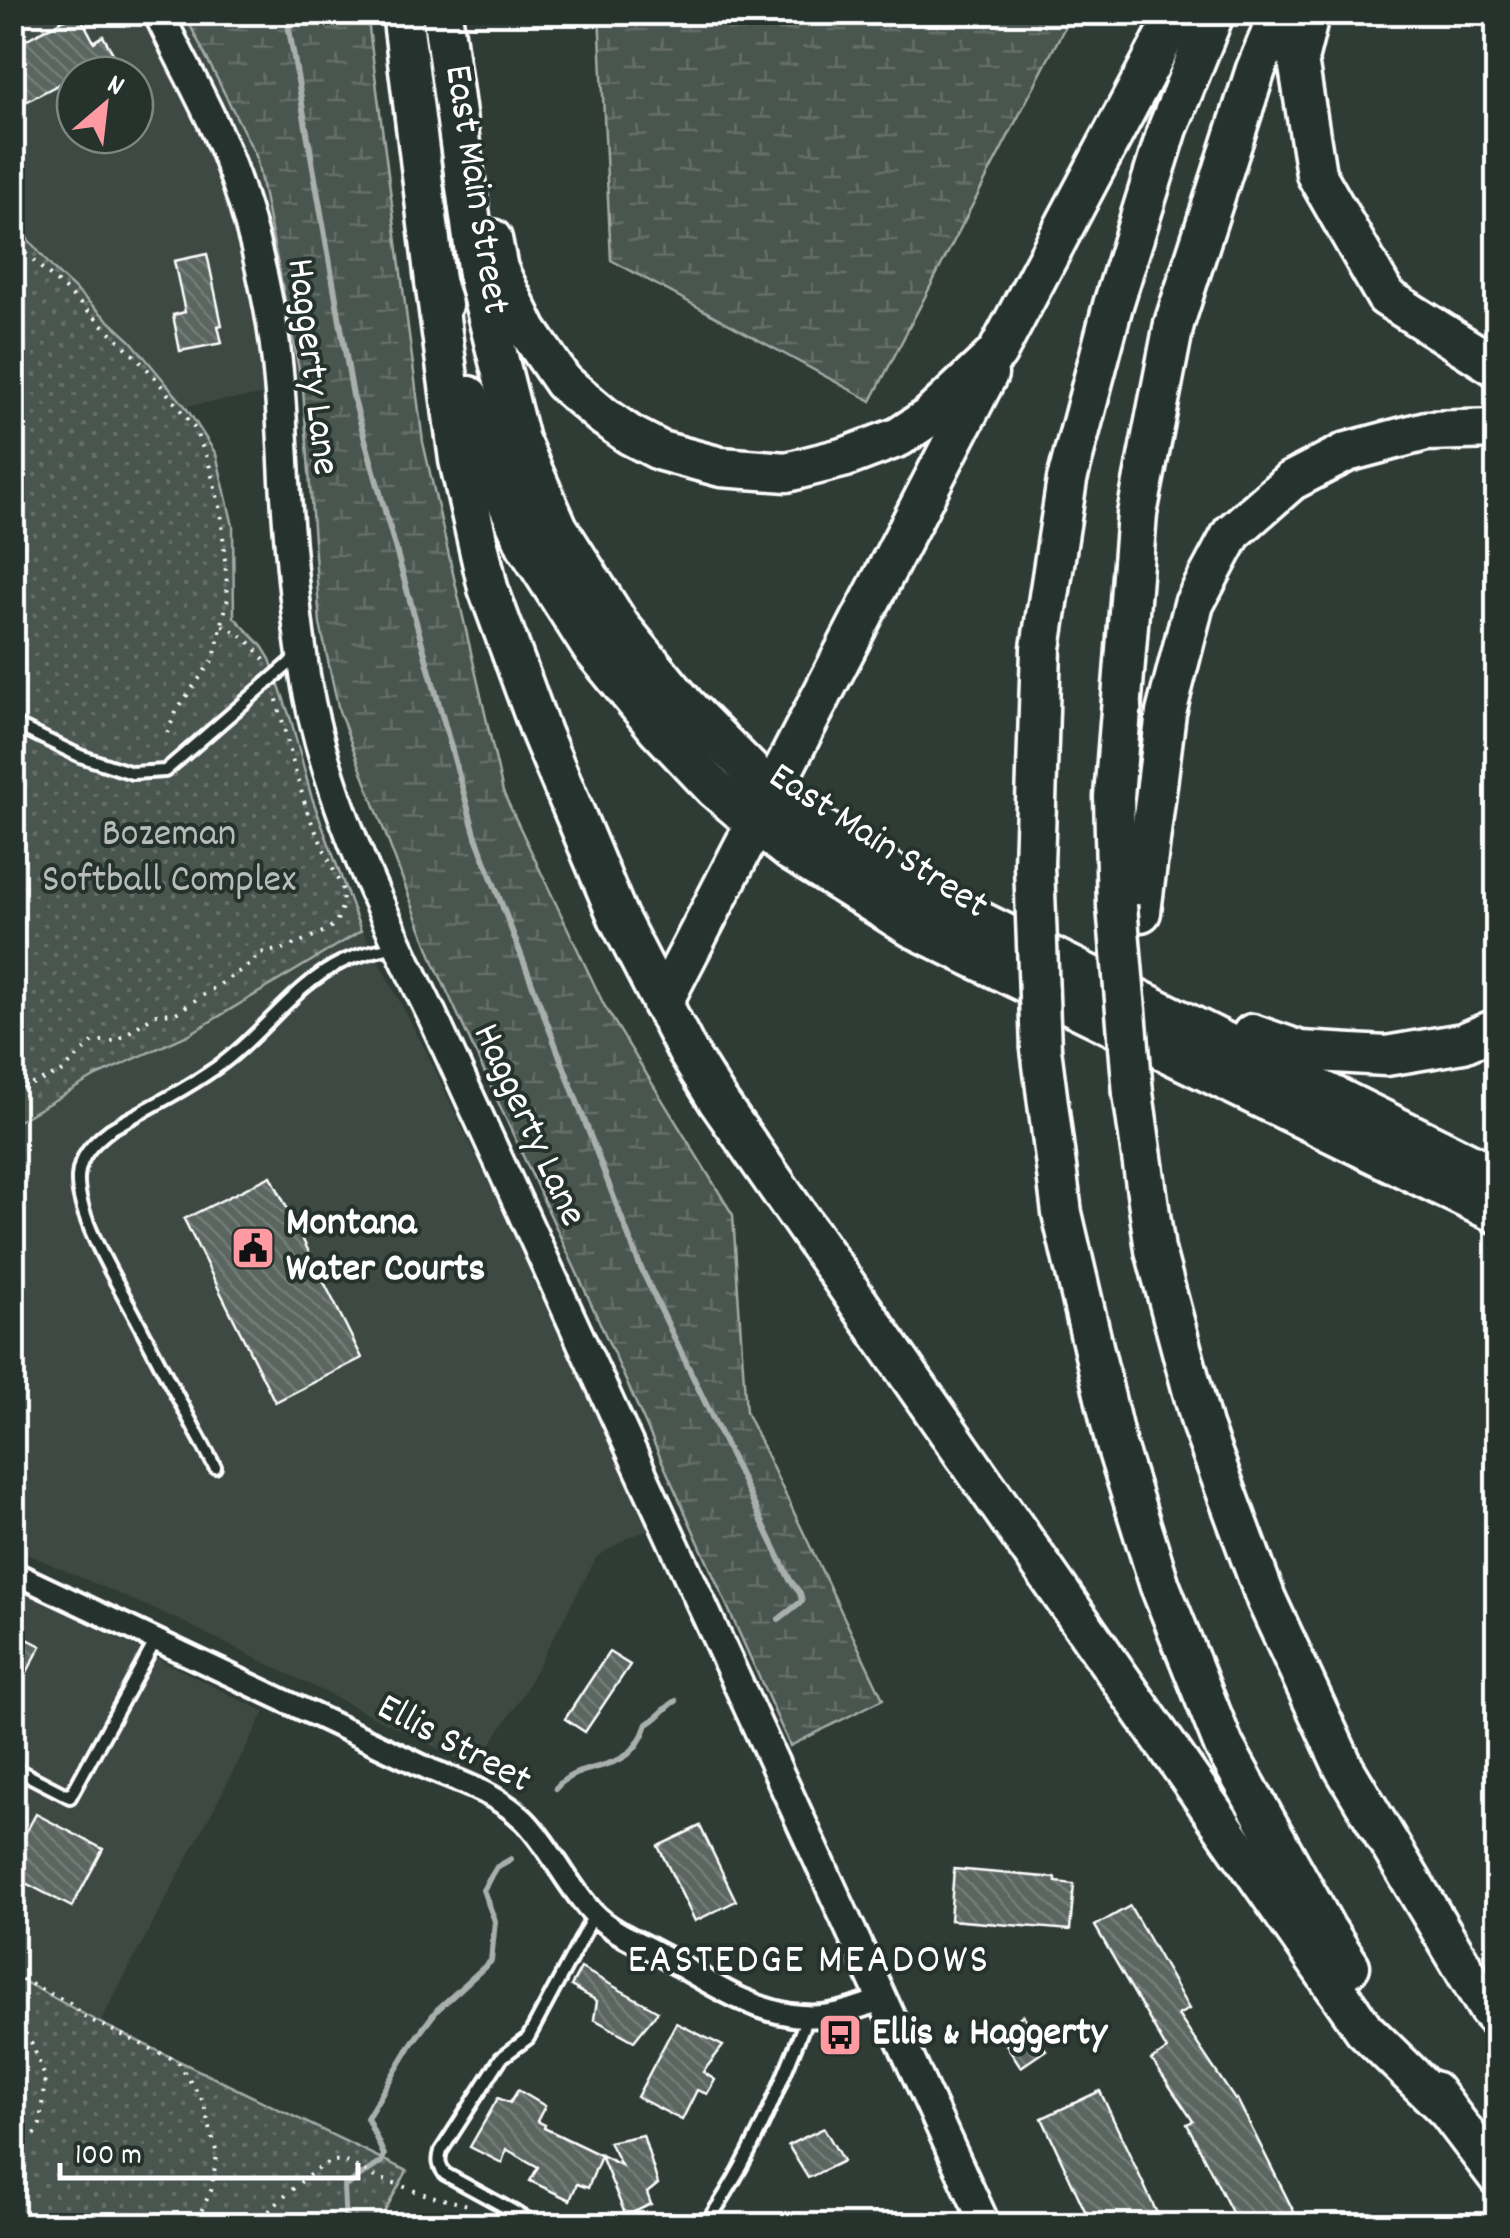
<svg xmlns="http://www.w3.org/2000/svg" width="1510" height="2238" font-family="Dekko,sans-serif">
  <defs>
    <pattern id="wetland-marsh" width="20" height="14" patternUnits="userSpaceOnUse" patternTransform="scale(2.5)"><rect width="20" height="14" fill="#4a544f"/><path d="M1 5h8M5 5V1M11 12h8M15 12V8" fill="none" stroke="#656e69"/></pattern>
    <pattern id="park-dots" width="8" height="8" patternUnits="userSpaceOnUse" patternTransform="scale(2.5)"><rect width="8" height="8" fill="#4a544f"/><path d="M2 2h.1M6 6h.1" fill="none" stroke="#656e69" stroke-width="1.8" stroke-linecap="round"/></pattern>
    <pattern id="building-back-hatch" width="6" height="6" patternUnits="userSpaceOnUse" patternTransform="scale(2.5)"><rect width="6" height="6" fill="#5b6661"/><path d="M-1 5l2 2M0 0l6 6M5-1l2 2" fill="none" stroke="#747d79"/></pattern>
  </defs>
  <rect width="100%" height="100%" fill="#2f3b35"/>
  <filter id="ink" filterUnits="userSpaceOnUse"><feTurbulence type="fractalNoise" baseFrequency=".01" numOctaves="2"/><feDisplacementMap in="SourceGraphic" scale="20" xChannelSelector="R" yChannelSelector="G"/><feConvolveMatrix kernelMatrix="1 2 1 2 8 2 1 2 1" color-interpolation-filters="sRGB"/></filter>
  <g filter="url(#ink)">
    <!-- built -->
    <g fill="#3c4842" fill-rule="evenodd">
      <path d="M 13,13 L 184,13 L 256,156 L 303,389 L 185,406 L 131,341 L 54,270 L 29,242 L 13,220 ZM 75,75 L 135,75 L 135,135 L 75,135 Z"/>
      <polygon points="357,920 426,1051 653,1529 629,1537 597,1557 518,1703 475,1767 183,1622 13,1548 13,1124 96,1076 188,1035"/>
      <polygon points="12,1586 265,1712 100,2023 13,1975"/>
    </g>
    <!-- wetland -->
    <g fill="url(#wetland-marsh)" stroke="#a4aaa7" stroke-width="2.5">
      <polygon points="184,13 367,13 423,442 503,792 604,1005 733,1215 746,1412 883,1699 790,1746 600,1323 435,965 339,711 320,624 303,389 256,156"/>
      <polygon points="599,13 1072,13 871,401 611,260"/>
    </g>
    <!-- park -->
    <g fill="url(#park-dots)" stroke="#a4aaa7" stroke-width="2.5">
      <polygon points="12,220 54,270 131,341 185,406 216,454 233,526 234,617 262,646 270,659 291,720 311,795 361,931 188,1035 96,1076 13,1124"/>
      <polygon points="12,1975 100,2023 407,2171 377,2225 13,2225"/>
    </g>
    <g fill="none" stroke-linecap="round" stroke-linejoin="round">
      <!-- stream -->
      <g stroke="#a9afac" stroke-width="6">
        <polyline points="286,12 353,396 476,837 640,1266 790,1580 800,1593 802,1601 779,1619"/>
        <path d="M 556,1788 C 585,1755 628,1781 647,1724 C 659,1718 664,1708 676,1701"/>
        <polyline points="346,2226 344,2187 381,2162 384,2155 367,2118 412,2043 437,2010 491,1961 495,1921 483,1890 497,1867 511,1859"/>
      </g>
    </g>
    <!-- building -->
    <g fill="url(#building-back-hatch)" stroke="#fff" stroke-width="2.5">
      <polygon points="78,12 94,42 103,36 114,55 12,109 12,47"/>
      <polygon points="207,254 222,325 218,326 222,343 180,351 173,315 185,312 174,261"/>
      <polygon points="271,1176 362,1358 275,1402 184,1219"/>
      <polygon points="12,1631 41,1646 12,1700"/>
      <polygon points="609,1652 630,1665 585,1732 565,1719"/>
      <polygon points="36,1814 103,1849 72,1907 12,1876 12,1858"/>
      <polygon points="700,1826 736,1901 695,1921 658,1846"/>
      <polygon points="954,1869 1056,1878 1056,1882 1074,1884 1070,1930 950,1920"/>
      <polygon points="1130,1906 1189,2009 1178,2015 1235,2100 1237,2099 1298,2220 1286,2226 1239,2226 1187,2124 1193,2121 1152,2060 1167,2050 1095,1926"/>
      <polygon points="581,1968 658,2011 634,2041 594,2019 597,2001 571,1986"/>
      <polygon points="1023,2015 1046,2050 1021,2067 998,2032"/>
      <polygon points="676,2023 723,2046 703,2072 715,2080 707,2094 697,2090 682,2120 637,2097"/>
      <polygon points="518,2090 545,2106 537,2121 545,2125 544,2128 621,2165 609,2142 643,2135 658,2184 647,2193 651,2204 626,2216 601,2156 588,2188 577,2184 570,2200 530,2181 538,2167 506,2149 502,2163 470,2147 498,2098 510,2103"/>
      <polygon points="1100,2091 1163,2226 1092,2226 1042,2118"/>
      <polygon points="824,2128 843,2161 808,2178 788,2145"/>
    </g>
    <g fill="none" stroke-linecap="round" stroke-linejoin="round">
      <defs>
        <g id="lane">
          <polyline points="12,723 80,756 132,773 165,771 297,657"/>
          <path d="M 215,1467 C 188,1417 162,1368 136,1318 C 118,1284 76,1216 78,1178 C 79,1156 94,1142 111,1129 C 148,1108 189,1088 224,1062 C 264,1032 297,983 342,962 C 358,954 377,951 394,946"/>
          <polyline points="12,1767 70,1797 156,1640"/>
          <path d="M 540,2226 L 445,2174 C 439,2166 438,2161 441,2151 L 501,2058 L 528,2038 L 594,1915"/>
          <path d="M 704,2226 C 750,2163 779,2089 807,2017"/>
        </g>
        <path id="street" d="M 12,1572 L 431,1770 C 464,1783 498,1795 524,1820 C 549,1845 567,1885 592,1912 C 611,1932 640,1943 663,1956 C 706,1980 753,2013 802,2016 C 831,2019 857,2008 883,1999"/>
        <path id="secondary" d="M 158,12 C 175,49 195,84 212,121 C 239,179 257,245 269,308 C 280,365 282,423 285,481 C 289,541 294,602 303,662 C 320,784 378,905 432,1015 L 986,2226"/>
        <g id="highway">
          <polyline points="402,12 435,281 442,305"/>
          <polyline points="442,12 479,282 519,440 558,528 620,626 686,706 772,792 811,822 929,896 1498,1177"/>
          <polyline points="1310,12 1298,60 1316,174 1386,297 1498,368"/>
          <polyline points="492,239 498,269 528,331 563,382 603,416 630,435 661,451 721,467 787,472 846,457 899,437 929,417 997,353 1178,12"/>
          <polyline points="435,281 459,460 488,588 541,733 618,917 688,1053 718,1101 1364,2029 1446,2109"/>
          <polyline points="469,396 485,452 526,545 591,647 658,729 714,788 756,824 790,851 911,927 1498,1214"/>
          <polyline points="1034,865 1041,648 1067,480 1113,305 1168,128 1215,12"/>
          <polyline points="1117,906 1114,797 1137,514 1174,324 1256,69 1280,12"/>
          <polyline points="1141,912 1166,713 1194,604 1232,533 1291,481 1347,452 1426,431 1498,429"/>
          <polyline points="662,1004 988,374"/>
          <polyline points="1252,1034 1301,1051 1386,1056 1463,1043 1498,1028"/>
          <polyline points="1041,1049 1062,1213 1116,1445 1160,1586 1224,1746 1326,1929 1350,1966"/>
          <polyline points="1133,1093 1155,1250 1202,1426 1266,1599 1344,1768 1488,2009 1498,2020"/>
          <polyline points="1433,2091 1498,2177"/>
        </g>
      </defs>
      <!-- lane casing -->
      <use href="#lane" stroke="#fff" stroke-width="18"/>
      <!-- street casing -->
      <use href="#street" stroke="#fff" stroke-width="28"/>
      <!-- secondary casing -->
      <use href="#secondary" stroke="#fff" stroke-width="35"/>
      <!-- highway casing -->
      <use href="#highway" stroke="#fff" stroke-width="45"/>
      <!-- path -->
      <g stroke="#fff" stroke-width="4" stroke-dasharray="2.5 8" stroke-linecap="butt">
        <polyline points="12,237 24,252 116,337 153,375 193,426 208,460 221,511 228,598 214,658 178,708 167,733"/>
        <path d="M 222,626 C 241,633 257,646 266,664"/>
        <polyline points="12,1092 62,1072 94,1041 116,1041 156,1014 176,1013 252,963 260,953 284,949 325,931 336,923 342,907 343,891 308,814 294,767 275,692"/>
        <polyline points="12,1975 72,2004 82,2016 177,2061 203,2101 217,2154 211,2191 194,2226"/>
        <polyline points="12,2017 30,2039 45,2077 40,2124 35,2134 12,2151"/>
        <path d="M 254,2226 C 268,2212 316,2164 333,2161 C 346,2159 359,2169 370,2174 C 380,2180 390,2181 400,2185 C 423,2195 443,2199 468,2205"/>
      </g>
      <!-- lane -->
      <use href="#lane" stroke="#26332d" stroke-width="10"/>
      <!-- street -->
      <use href="#street" stroke="#26332d" stroke-width="20"/>
      <!-- secondary -->
      <use href="#secondary" stroke="#26332d" stroke-width="28"/>
      <!-- highway -->
      <use href="#highway" stroke="#26332d" stroke-width="38"/>
      <defs>
        <g id="highway-bridge">
          <polyline points="1034,865 1041,1049"/>
          <polyline points="1117,906 1133,1093"/>
        </g>
      </defs>
      <!-- highway-bridge casing -->
      <use href="#highway-bridge" stroke="#fff" stroke-width="45" stroke-linecap="butt"/>
      <!-- highway-bridge -->
      <use href="#highway-bridge" stroke="#26332d" stroke-width="38"/>
    </g>
  </g>
  <!-- icons -->
  <defs>
    <symbol id="civic-square" viewBox="-11 -11 22 22"><rect x="-9" y="-9" width="18" height="18" rx="4" fill="#ff9aa2" stroke="#26332d"/><path d="M-.6-6.5H3V-4.5H.6V-3L4-1V1h2V6H-6V1h2V-1L-.6-3ZM-1.2 2.5V6h2.4V2.5Z" fill="#111"/></symbol>
    <symbol id="bus-square" viewBox="-11 -11 22 22"><rect x="-9" y="-9" width="18" height="18" rx="4" fill="#ff9aa2" stroke="#26332d"/><path d="M-5-6H5V4H4V6H2V4H-2V6H-4V4H-5ZM-3.5-4V0h7V-4ZM-3.5 1.2v1.5H-2V1.2ZM2 1.2v1.5H3.5V1.2Z" fill="#111"/></symbol>
  </defs>
  <g fill-rule="evenodd">
    <use href="#civic-square" x="228" y="1223" width="50" height="50"/>
    <use href="#bus-square" x="815" y="2010" width="50" height="50"/>
  </g>
  <g text-anchor="middle" dominant-baseline="central" stroke-width="8" stroke-linejoin="round" paint-order="stroke">
    <!-- street labels -->
    <g font-size="40" fill="#fff" stroke="#26332d">
      <text transform="translate(474 190) rotate(81)">East Main Street</text>
      <text transform="translate(310 367) rotate(83)">Haggerty Lane</text>
      <text transform="translate(877 843) rotate(33)">East Main Street</text>
      <text transform="translate(527 1126) rotate(65)">Haggerty Lane</text>
      <text transform="translate(453 1746) rotate(28)">Ellis Street</text>
    </g>
    <!-- park labels -->
    <g font-size="40" fill="#b7bbb9" stroke="#26332d">
      <text x="169" y="836">Bozeman<tspan x="169" dy="46">Softball Complex</tspan></text>
    </g>
    <!-- poi labels -->
    <g font-size="40" font-weight="bold" fill="#fff" stroke="#26332d" text-anchor="start">
      <text x="286" y="1225">Montana<tspan x="286" dy="46">Water Courts</tspan></text>
      <text x="872" y="2035">Ellis &amp; Haggerty</text>
    </g>
    <!-- neighbourhood labels -->
    <g font-size="42" letter-spacing="2.5" fill="#fff" stroke="#26332d">
      <text x="809" y="1963">EASTEDGE MEADOWS</text>
    </g>
  </g>
  <!-- margin -->
  <rect width="1510" height="2238" fill="none" stroke="#26332d" stroke-width="50"/>
  <rect x="25" y="25" width="1460" height="2188" fill="none" stroke="#fff" stroke-width="4" filter="url(#ink)"/>
  <!-- north arrow -->
  <g transform="translate(105 105) rotate(28)"><circle r="48" fill="#26332d" stroke="#7d8581" stroke-width="2.5"/>
  <path d="M0-8L18 38L0 25L-18 38Z" fill="#ff9aa2"/>
  <text y="-15" font-size="28" font-weight="bold" text-anchor="middle" fill="#ffffff">N</text>
  </g>
  <!-- scale -->
  <path d="M60 2163v15h298v-15" fill="none" stroke="#ffffff" stroke-width="5"/>
  <text x="75" y="2163" font-size="30" fill="#ffffff" stroke="#26332d" stroke-width="8" paint-order="stroke">100 m</text>
</svg>
